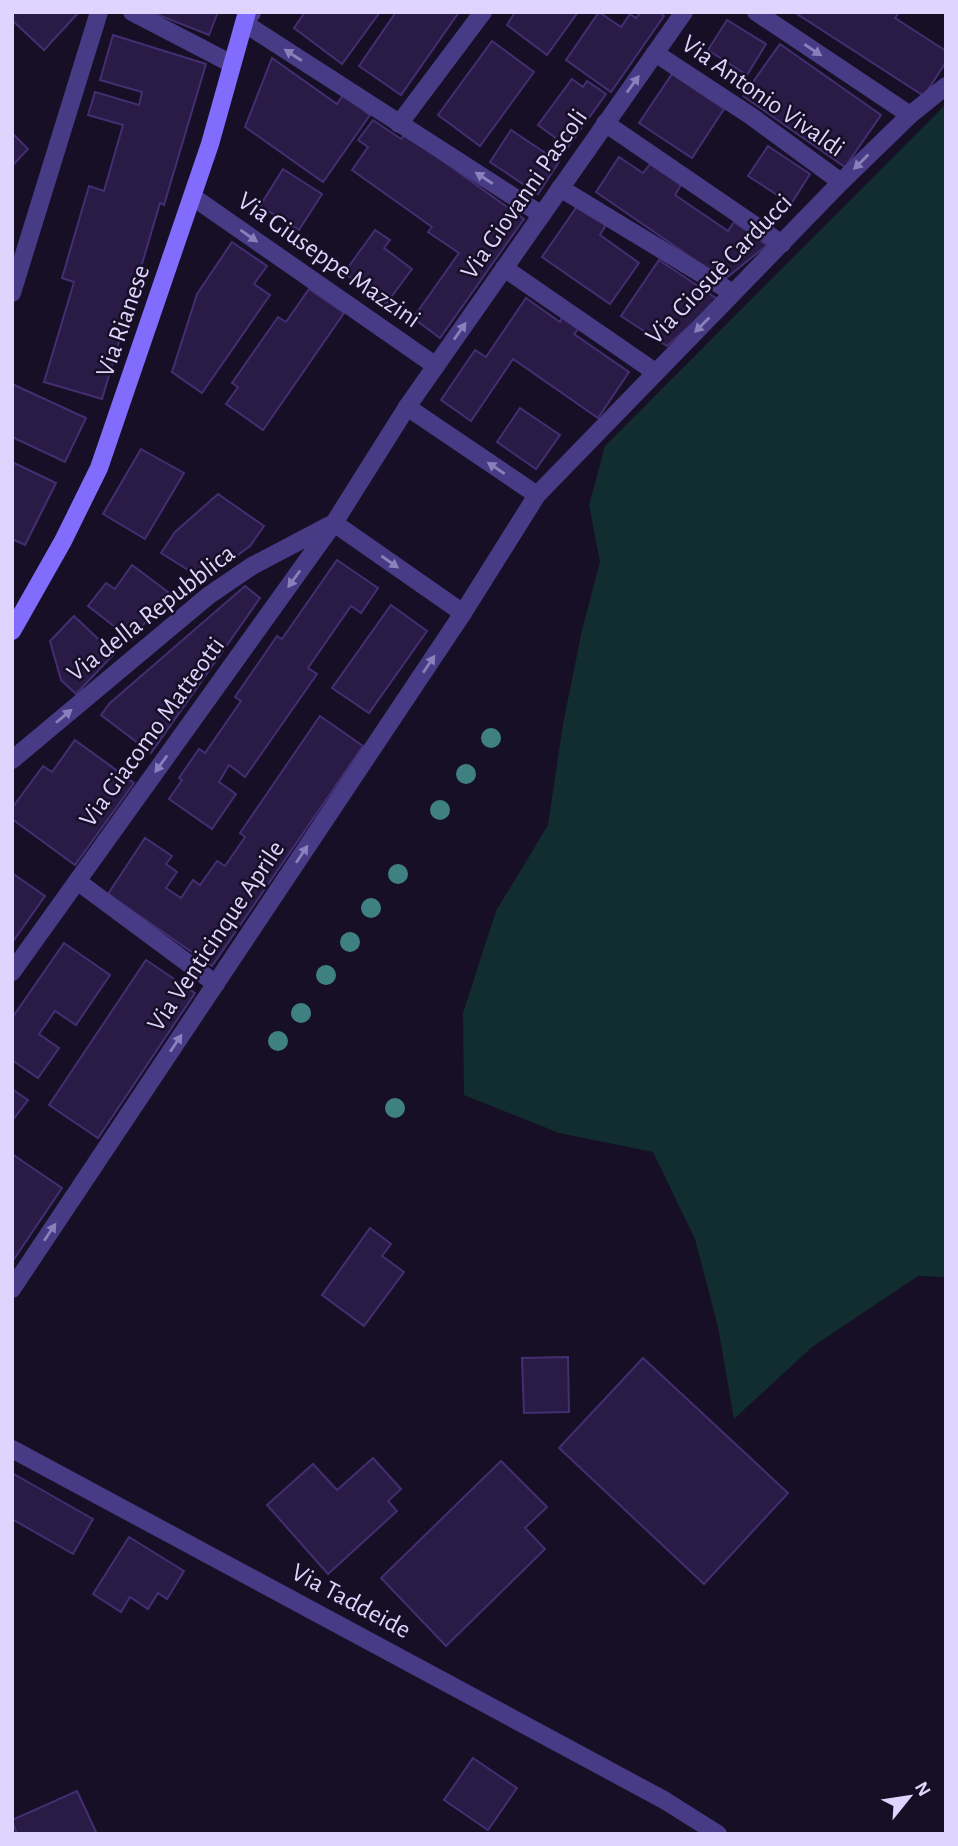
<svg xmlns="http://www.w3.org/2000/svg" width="958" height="1846" font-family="'Alegreya Sans',sans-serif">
  <rect width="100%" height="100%" fill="#160f25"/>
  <!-- green -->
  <polygon fill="#122d2f" points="946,104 946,1277 918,1276 812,1347 734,1419 718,1327 695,1239 653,1152 559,1133 464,1095 463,1013 496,911 548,825 563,724 582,630 600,562 589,505 605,446"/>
  <!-- building -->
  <g fill="#291b46" stroke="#432e72" stroke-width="2">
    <polygon points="12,12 79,12 44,50 12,20"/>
    <polygon points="151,12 218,12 209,35"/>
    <polygon points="305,12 380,12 342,64 294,28"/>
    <polygon points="396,12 459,12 401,95 359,66"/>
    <polygon points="515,12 578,12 547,55 507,25"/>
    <polygon points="599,12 621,27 630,14 636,18 641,12 659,12 664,16 611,92 566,60"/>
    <polygon points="794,12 899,12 895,18 946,51 946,62 924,96"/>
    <polygon points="727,20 766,44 747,75 708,50"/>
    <polygon points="113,35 206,64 164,205 160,203 102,399 44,382 74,282 62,278 89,186 104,191 123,125 88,115 95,92 139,105 142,92 100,80"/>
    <polygon points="492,41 534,72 480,146 438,115"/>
    <polygon points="780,44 881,115 845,167 743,96"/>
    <polygon points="272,58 337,104 343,95 370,115 323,182 245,127"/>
    <polygon points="672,74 724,109 692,158 639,123"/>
    <polygon points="572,79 583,87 587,81 606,94 568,147 538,125"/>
    <polygon points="373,120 401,139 405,134 524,219 440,338 413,318 459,253 428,232 432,227 352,170 368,147 358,140"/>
    <polygon points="511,130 559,162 538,194 490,162"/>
    <polygon points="12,133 28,149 12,166"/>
    <polygon points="768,146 810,174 791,204 748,176"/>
    <polygon points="619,157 643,173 650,164 681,185 675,195 728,231 734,222 767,245 724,280 596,192"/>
    <polygon points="283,169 322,194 299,230 260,206"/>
    <polygon points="578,205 606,225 600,235 639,263 610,304 542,257"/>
    <polygon points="375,230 390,240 384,248 412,269 386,304 344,273"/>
    <polygon points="232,242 267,266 254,284 270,295 202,393 172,372 197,294"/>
    <polygon points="659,260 719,300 667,346 621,316"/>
    <polygon points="309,289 344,313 263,430 226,404 238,387 232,383 278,317 286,322"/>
    <polygon points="526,298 560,322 563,316 580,327 574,334 629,372 598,418 513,359 471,421 441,400 475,350 486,357"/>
    <polygon points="12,384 86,418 65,462 12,437"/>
    <polygon points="520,408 560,435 536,469 497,442"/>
    <polygon points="141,449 184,473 145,539 103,514"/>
    <polygon points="12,462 56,483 25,545 12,539"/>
    <polygon points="218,494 264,526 250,546 204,580 161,553 175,532"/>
    <polygon points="337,560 378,588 361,613 351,606 308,668 317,674 245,777 229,765 219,782 236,794 212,829 169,799 182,780 179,778 199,749 205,753 241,701 235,697 277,636 282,639"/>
    <polygon points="132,565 168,592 132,640 88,606 106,583 115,589"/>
    <polygon points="245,586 260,598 151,753 101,715 110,703"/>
    <polygon points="391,605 427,631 369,713 332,688"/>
    <polygon points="74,616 114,654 76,694 61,680 50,641"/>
    <polygon points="320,716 363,746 212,966 108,894 145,838 172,856 166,864 177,872 166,888 181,898 193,880 200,885 217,861 225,866 245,837 240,833"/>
    <polygon points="75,740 134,783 75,865 12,819 12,808 43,766 52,772"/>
    <polygon points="12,873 45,896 14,940 12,938"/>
    <polygon points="64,943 110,975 76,1025 55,1011 39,1034 59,1048 38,1078 12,1060 12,1018"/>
    <polygon points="146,960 195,993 98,1138 49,1105"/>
    <polygon points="12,1089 28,1100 12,1121"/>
    <polygon points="12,1154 62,1188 12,1262"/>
    <polygon points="370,1228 391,1244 382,1256 404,1272 364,1326 322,1295"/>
    <polygon points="568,1357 569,1412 524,1413 522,1358"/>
    <polygon points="643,1358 788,1493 704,1584 559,1448"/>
    <polygon points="373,1458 401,1489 388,1501 397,1511 328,1574 267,1505 313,1464 337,1490"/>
    <polygon points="501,1461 547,1507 525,1528 545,1549 446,1646 381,1578"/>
    <polygon points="12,1473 93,1519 73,1554 12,1519"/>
    <polygon points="129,1537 184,1571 167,1599 158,1593 148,1609 130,1597 121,1612 93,1594"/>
    <polygon points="473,1758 517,1788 488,1830 444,1800"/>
    <polygon points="77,1791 97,1834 17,1834 12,1820"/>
  </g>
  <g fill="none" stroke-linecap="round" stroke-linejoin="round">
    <!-- lane -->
    <polyline stroke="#463b84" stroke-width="18" points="664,1800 718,1834"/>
    <!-- street -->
    <g stroke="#463b84" stroke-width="18">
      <polyline points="132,12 232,64"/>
      <polyline points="756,12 910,115"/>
      <polyline points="252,13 244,23 542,215"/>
      <polyline points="655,53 751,116 841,182"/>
      <polyline points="605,123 782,244"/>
      <polyline points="399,124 483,12"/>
      <polyline points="560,188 733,293"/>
      <polyline points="193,197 436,366"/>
      <polyline points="504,268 655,372"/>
      <polyline points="12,293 99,12"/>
      <polyline points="537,495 841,182 910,115 946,86"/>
      <polyline points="334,523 463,613 537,495 407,407"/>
      <polyline points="12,760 208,596 252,566 330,525"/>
      <polyline points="77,881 216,984"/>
      <polyline points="12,972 334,523 407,407 684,12"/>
      <polyline points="12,1289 463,613"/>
      <polyline points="12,1449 664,1800"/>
    </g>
    <!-- secondary -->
    <polyline stroke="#816cfd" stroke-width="18" points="12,631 63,541 99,468 210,144 247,12"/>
  </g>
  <!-- trees -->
  <g fill="#3f8182">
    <circle cx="491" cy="738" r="10"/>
    <circle cx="466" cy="774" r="10"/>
    <circle cx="440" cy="810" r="10"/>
    <circle cx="398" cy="874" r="10"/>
    <circle cx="371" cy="908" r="10"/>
    <circle cx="350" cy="942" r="10"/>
    <circle cx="326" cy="975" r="10"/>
    <circle cx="301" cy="1013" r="10"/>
    <circle cx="278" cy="1041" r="10"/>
    <circle cx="395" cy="1108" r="10"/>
  </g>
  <!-- one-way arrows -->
  <defs><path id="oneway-solid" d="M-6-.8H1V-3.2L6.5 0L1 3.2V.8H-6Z" transform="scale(1.75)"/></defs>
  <g fill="#8a80bb">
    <use href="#oneway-solid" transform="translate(813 50) rotate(34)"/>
    <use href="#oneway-solid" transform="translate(293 55) rotate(-147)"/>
    <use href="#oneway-solid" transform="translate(633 84) rotate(-54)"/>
    <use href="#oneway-solid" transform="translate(861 162) rotate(135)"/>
    <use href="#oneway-solid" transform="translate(484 178) rotate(-147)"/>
    <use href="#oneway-solid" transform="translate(249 236) rotate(35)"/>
    <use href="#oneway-solid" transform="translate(702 325) rotate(135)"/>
    <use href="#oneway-solid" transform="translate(460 331) rotate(-55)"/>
    <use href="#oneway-solid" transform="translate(496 468) rotate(-146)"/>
    <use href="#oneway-solid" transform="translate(390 562) rotate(35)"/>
    <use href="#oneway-solid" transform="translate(294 579) rotate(126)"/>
    <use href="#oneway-solid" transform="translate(429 664) rotate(-56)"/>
    <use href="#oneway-solid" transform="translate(64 716) rotate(-40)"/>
    <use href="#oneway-solid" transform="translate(161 764) rotate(126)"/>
    <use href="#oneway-solid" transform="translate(302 854) rotate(-56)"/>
    <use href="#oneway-solid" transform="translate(176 1043) rotate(-56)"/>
    <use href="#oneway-solid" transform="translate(50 1232) rotate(-56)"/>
  </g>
  <g text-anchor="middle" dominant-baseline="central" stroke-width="5" stroke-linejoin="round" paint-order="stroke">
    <!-- street labels -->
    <g font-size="26" fill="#ded4fe" stroke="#160f25">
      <text transform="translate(763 96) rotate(35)">Via Antonio Vivaldi</text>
      <text transform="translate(524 194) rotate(-55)">Via Giovanni Pascoli</text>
      <text transform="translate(329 260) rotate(35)">Via Giuseppe Mazzini</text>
      <text transform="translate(719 269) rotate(-46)">Via Giosuè Carducci</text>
      <text transform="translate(123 321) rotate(-71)">Via Rianese</text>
      <text transform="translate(151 613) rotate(-38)">Via della Repubblica</text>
      <text transform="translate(152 732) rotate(-54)">Via Giacomo Matteotti</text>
      <text transform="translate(216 936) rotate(-56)">Via Venticinque Aprile</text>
      <text transform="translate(351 1601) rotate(28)">Via Taddeide</text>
    </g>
  </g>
  <!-- border -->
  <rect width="958" height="1846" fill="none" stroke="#ded4fe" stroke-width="28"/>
  <!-- north arrow -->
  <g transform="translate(909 1797) rotate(60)" stroke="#160f25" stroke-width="5" paint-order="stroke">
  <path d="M0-5L12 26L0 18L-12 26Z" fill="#ded4fe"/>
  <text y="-10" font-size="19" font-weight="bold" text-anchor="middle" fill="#ded4fe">N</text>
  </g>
</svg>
